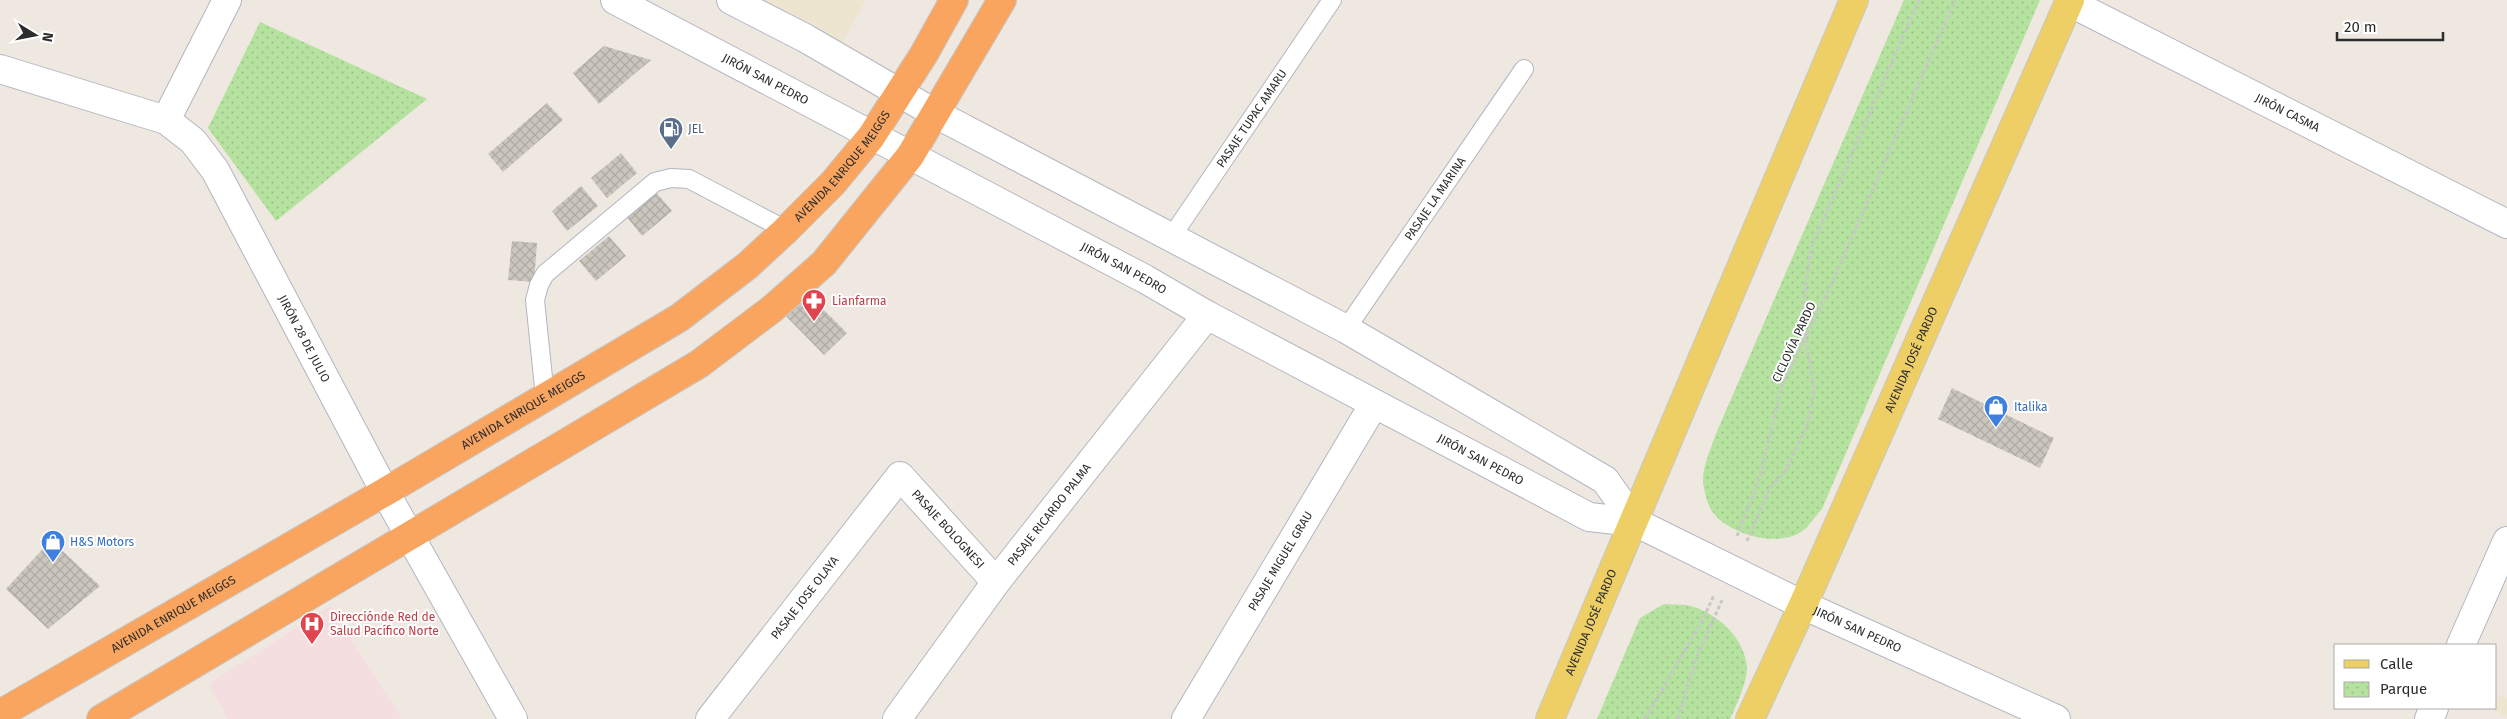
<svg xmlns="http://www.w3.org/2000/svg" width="2507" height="719" font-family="'Fira Sans',sans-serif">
  <defs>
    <pattern id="park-dots" width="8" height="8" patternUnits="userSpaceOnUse" patternTransform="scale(1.25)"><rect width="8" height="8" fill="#b5e29f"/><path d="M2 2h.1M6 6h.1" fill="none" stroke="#9cc289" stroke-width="1.8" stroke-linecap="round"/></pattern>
    <pattern id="building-cross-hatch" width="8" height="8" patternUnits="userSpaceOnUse" patternTransform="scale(1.25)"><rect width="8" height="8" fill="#cac6be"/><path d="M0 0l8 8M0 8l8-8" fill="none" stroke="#aeaaa4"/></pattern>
  </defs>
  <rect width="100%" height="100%" fill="#eee8e0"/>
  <!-- education -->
  <g fill="#eee5d1">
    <polygon points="738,0 866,0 837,52"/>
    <polygon points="2499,695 2507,698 2507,717 2492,710 2496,708"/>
  </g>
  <!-- medical -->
  <polygon fill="#f4dedf" points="330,606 402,719 228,719 209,684"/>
  <!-- park -->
  <g fill="url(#park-dots)">
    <path d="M 1904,0 L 2040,0 L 1822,509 C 1816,515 1809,527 1801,532 C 1776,548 1727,534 1711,510 C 1708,504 1705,494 1704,488 C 1700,471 1710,452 1715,436 Z"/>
    <polygon points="260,22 427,99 276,221 208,128"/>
    <path d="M 1664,604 C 1672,605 1683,604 1691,606 C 1718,614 1745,638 1747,668 C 1747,682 1736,706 1730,719 L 1597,719 L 1640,618 Z"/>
  </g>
  <!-- building -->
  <g fill="url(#building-cross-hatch)">
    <polygon points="604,46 651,60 599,104 573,73"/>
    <polygon points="547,103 563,120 503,172 488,154"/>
    <polygon points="621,153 637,173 607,198 591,178"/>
    <polygon points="581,186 598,206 567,231 552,211"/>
    <polygon points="656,192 672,211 642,236 626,216"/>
    <polygon points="609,236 626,256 596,281 579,261"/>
    <polygon points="512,241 537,243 534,282 508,280"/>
    <polygon points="803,289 847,333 824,355 781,311"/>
    <polygon points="1952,388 2054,438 2040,468 1938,419"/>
    <polygon points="51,540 100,586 48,629 6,589"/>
  </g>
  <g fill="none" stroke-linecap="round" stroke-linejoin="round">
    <defs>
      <g id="lane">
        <path id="s1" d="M 1172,236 L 1332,0"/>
        <path id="s2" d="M 1346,329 L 1524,69"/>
        <polyline points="545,397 535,300 539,285 545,274 655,182 671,178 689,179 786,230"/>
      </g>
      <g id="street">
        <path id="s3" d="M 2069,2 L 2507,224"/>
        <path id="s4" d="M 0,69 L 166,120 L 193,141 L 215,170 L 385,492 L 513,719"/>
        <polyline points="166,120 227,0"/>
        <polyline points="2461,645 2507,541"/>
        <path id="s5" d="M 710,719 L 900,476 L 996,582"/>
        <path id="s6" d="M 897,719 L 996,582 L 1207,315"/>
        <path id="s7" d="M 1186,719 L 1374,404"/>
        <polyline points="2429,719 2434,708"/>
      </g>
      <g id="secondary">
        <path id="s8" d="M 615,0 L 1145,279 L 1207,315 L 1589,517 L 1635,522 L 1803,605 L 2056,719"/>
        <polyline points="731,0 805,38 936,114 1346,329 1605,480 1635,522"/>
      </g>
      <g id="primary">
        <path id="s9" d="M 1550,719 L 1854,0"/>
        <path id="s10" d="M 1750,719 L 1803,605 L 2070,0"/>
      </g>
      <g id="highway">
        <path id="s11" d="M 0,714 L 385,492 L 679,318 L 747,266 L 786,230 L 833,183 L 871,137 L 924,54 L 954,0"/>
        <polyline points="101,719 699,364 772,309 824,263 910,156 1002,0"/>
      </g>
    </defs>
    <!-- lane casing -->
    <use href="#lane" stroke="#b3b6c0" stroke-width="20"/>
    <!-- street casing -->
    <use href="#street" stroke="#b3b6c0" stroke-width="30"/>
    <!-- secondary casing -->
    <use href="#secondary" stroke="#b3b6c0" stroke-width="30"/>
    <!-- primary casing -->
    <use href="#primary" stroke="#c8c8c8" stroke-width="30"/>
    <!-- highway casing -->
    <use href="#highway" stroke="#c8c8c8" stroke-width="30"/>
    <!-- path -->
    <g stroke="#c8c8c8" stroke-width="3" stroke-dasharray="4 2.5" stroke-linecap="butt">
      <polyline points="1737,536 1760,476 1782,385 1834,279 1955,0"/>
      <polyline points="1747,541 1770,488 1786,470 1807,426 1814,390 1802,313 1811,248 1919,0"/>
      <polyline points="1645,719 1702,621 1714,595"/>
      <polyline points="1678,719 1696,659 1722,600"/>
    </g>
    <!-- lane -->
    <use href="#lane" stroke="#fff" stroke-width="18"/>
    <!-- street -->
    <use href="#street" stroke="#fff" stroke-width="28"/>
    <!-- secondary -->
    <use href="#secondary" stroke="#fff" stroke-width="28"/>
    <!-- primary -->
    <use href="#primary" stroke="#edcf66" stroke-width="28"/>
    <!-- highway -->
    <use href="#highway" stroke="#f9a560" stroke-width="28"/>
  </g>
  <!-- icons -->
  <defs>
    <symbol id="fuel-pin" viewBox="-11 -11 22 30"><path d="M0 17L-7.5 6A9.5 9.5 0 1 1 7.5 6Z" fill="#5c6f8a" stroke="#fff"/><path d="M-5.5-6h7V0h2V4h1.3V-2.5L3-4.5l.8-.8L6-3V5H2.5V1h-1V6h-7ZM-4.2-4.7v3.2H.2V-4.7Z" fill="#fff"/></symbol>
    <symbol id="pharmacy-pin" viewBox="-11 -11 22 30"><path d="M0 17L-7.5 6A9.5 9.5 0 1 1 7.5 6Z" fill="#e0444e" stroke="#fff"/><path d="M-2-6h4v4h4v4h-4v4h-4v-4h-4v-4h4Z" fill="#fff"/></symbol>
    <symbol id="shop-pin" viewBox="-11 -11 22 30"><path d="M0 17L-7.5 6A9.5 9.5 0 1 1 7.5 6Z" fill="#3f7fe0" stroke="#fff"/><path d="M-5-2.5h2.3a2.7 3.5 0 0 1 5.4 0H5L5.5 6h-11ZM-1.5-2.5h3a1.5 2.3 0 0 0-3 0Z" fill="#fff"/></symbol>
    <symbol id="hospital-pin" viewBox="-11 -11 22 30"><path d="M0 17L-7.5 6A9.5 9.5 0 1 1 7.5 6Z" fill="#e0444e" stroke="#fff"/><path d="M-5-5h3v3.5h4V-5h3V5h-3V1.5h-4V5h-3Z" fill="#fff"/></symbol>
  </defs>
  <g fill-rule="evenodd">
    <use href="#fuel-pin" x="657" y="115" width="28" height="38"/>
    <use href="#pharmacy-pin" x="800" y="287" width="28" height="38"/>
    <use href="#shop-pin" x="1982" y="393" width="28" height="38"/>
    <use href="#shop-pin" x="39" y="528" width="28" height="38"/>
    <use href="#hospital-pin" x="298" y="610" width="28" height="38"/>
  </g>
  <g text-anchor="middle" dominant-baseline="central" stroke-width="4" stroke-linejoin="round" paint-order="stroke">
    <!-- street labels -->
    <g font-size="12" fill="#2d2d2d" stroke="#fff">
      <text stroke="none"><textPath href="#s8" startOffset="170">JIRÓN SAN PEDRO</textPath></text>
      <text stroke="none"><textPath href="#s3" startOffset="245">JIRÓN CASMA</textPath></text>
      <text stroke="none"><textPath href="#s1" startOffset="142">PASAJE TUPAC AMARU</textPath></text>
      <text stroke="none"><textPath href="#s11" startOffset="1010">AVENIDA ENRIQUE MEIGGS</textPath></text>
      <text stroke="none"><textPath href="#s2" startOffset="158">PASAJE LA MARINA</textPath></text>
      <text stroke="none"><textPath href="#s8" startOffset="575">JIRÓN SAN PEDRO</textPath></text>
      <text stroke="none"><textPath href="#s4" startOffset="435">JIRÓN 28 DE JULIO</textPath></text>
      <text transform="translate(1794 342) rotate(-65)">CICLOVÍA PARDO</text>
      <text stroke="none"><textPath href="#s10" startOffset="394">AVENIDA JOSÉ PARDO</textPath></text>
      <text stroke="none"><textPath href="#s11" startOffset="605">AVENIDA ENRIQUE MEIGGS</textPath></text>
      <text stroke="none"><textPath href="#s8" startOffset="980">JIRÓN SAN PEDRO</textPath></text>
      <text stroke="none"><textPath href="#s6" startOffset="255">PASAJE RICARDO PALMA</textPath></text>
      <text stroke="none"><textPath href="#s5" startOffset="380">PASAJE BOLOGNESI</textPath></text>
      <text stroke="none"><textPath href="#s7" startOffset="184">PASAJE MIGUEL GRAU</textPath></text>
      <text stroke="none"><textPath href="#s5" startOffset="154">PASAJE JOSE OLAYA</textPath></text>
      <text stroke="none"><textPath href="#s11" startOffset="200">AVENIDA ENRIQUE MEIGGS</textPath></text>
      <text stroke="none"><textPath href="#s9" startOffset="105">AVENIDA JOSÉ PARDO</textPath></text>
      <text stroke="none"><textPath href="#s8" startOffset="1396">JIRÓN SAN PEDRO</textPath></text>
    </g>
    <!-- service labels -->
    <g font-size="12" fill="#4e5e75" stroke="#fff" text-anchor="start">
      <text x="688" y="129">JEL</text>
    </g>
    <!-- health labels -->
    <g font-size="12" fill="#be3a42" stroke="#fff" text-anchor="start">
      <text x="832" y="301">Lianfarma</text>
      <text x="330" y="617">Direcciónde Red de<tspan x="330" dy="14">Salud Pacífico Norte</tspan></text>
    </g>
    <!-- shop labels -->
    <g font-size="12" fill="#366cbe" stroke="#fff" text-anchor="start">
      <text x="2014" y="407">Italika</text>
      <text x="70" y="542">H&amp;S Motors</text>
    </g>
  </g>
  <!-- legend -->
  <rect x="2334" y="644" width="162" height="65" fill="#ffffff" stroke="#ababab"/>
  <rect x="2344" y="660" width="25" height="8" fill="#edcf66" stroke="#ababab"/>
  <text x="2380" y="669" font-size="15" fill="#2d2d2d">Calle</text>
  <rect x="2344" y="682" width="25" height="15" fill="url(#park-dots)" stroke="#ababab"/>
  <text x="2380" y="694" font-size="15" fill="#2d2d2d">Parque</text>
  <!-- north arrow -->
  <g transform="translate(35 35) rotate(100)" stroke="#ffffff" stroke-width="4" paint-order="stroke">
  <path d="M0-4L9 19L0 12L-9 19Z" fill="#2d2d2d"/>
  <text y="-8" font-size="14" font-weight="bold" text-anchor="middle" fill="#2d2d2d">N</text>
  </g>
  <!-- scale -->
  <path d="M2337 32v8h106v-8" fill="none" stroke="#2d2d2d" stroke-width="2.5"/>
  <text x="2344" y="32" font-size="15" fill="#2d2d2d" stroke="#ffffff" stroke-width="4" paint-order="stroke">20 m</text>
</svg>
